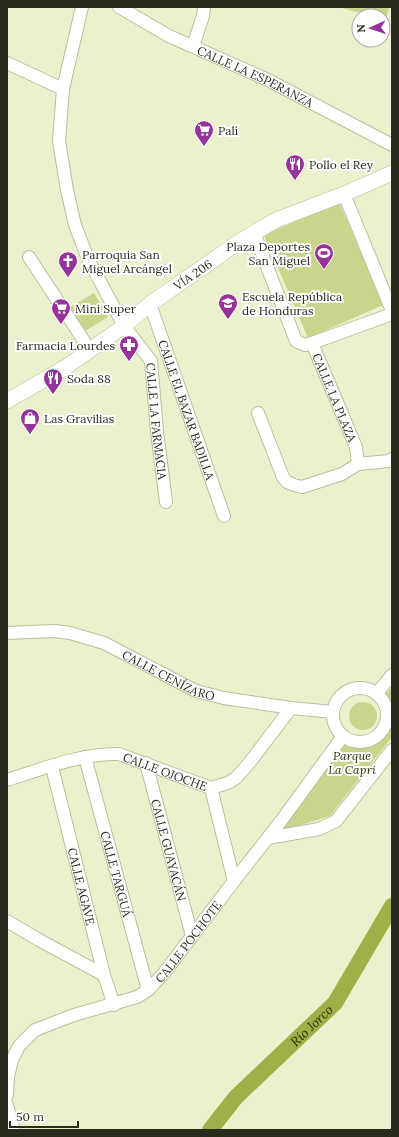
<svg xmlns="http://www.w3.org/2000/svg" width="399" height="1137" font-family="Lora,serif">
  <rect width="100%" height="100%" fill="#eaf1cc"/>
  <!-- green -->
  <g fill="#c9d58a">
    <polygon points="338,7 389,7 386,20 383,19 383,16 371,16"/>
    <polygon points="339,202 383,305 308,338 264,235"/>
    <polygon points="94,293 108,317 85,331 70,307"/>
    <path d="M 392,687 L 392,737 L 330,816 L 281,831 L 345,743 C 349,744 354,746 358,746 C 389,749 398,719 385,695 Z"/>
    <circle cx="363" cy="716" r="14"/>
  </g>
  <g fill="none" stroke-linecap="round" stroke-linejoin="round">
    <!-- river -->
    <path stroke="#a1af48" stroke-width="16" id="s1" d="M 210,1130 L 236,1097 L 335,1003 L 392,906"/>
    <defs>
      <g id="minor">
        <path id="s2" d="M 82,7 L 63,89 L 59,141 L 67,190 L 75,225 L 88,259 L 124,326 L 151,361 L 157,431 L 166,502"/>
        <path id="s3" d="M 119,7 L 169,36 L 268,80 L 392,145"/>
        <polyline points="193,46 203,16 204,7"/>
        <polyline points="7,63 63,89"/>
        <polyline points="344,194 392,311"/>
        <path id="s4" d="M 254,233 L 296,341 L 305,345 L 312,343 L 356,447 L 358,464"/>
        <polyline points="29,257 90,350"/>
        <path id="s5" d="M 150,304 L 224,516"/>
        <polyline points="312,343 392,314"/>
        <polyline points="258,413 283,477 287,482 294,485 302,487 342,474 358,464 389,461 392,459"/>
        <path id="s6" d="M 7,633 L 55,631 L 70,633 L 104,643 L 196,691 L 224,698 L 291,708 L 333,712"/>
        <circle cx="360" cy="715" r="27"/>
        <polyline points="377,693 392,675"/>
        <path id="s7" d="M 85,757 L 148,990"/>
        <path id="s8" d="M 146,763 L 192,936"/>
        <path id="s9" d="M 52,767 L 104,975 L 114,1005"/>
        <path id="s10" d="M 7,780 C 42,769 82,753 119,754 L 211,788 L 228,783 L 236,778 L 250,762 L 291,708"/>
        <polyline points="211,788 234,881"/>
        <polyline points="268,838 319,829 336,821 392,750"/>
        <polyline points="7,921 39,940 104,975"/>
        <path id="s11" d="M 7,1095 L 8,1077 L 12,1060 L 19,1046 L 35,1030 L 74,1015 L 137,997 L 148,990 L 164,973 L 234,881 L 281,821 L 343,736"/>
        <polyline points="7,1105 14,1130"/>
      </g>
      <g id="major">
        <path id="s12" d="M 7,401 L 66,367 L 124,326 L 150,304 L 236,244 L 254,233 L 276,220 L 344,194 L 392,173"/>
      </g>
    </defs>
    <!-- minor casing -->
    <use href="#minor" stroke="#b9c09c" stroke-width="14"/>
    <!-- major casing -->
    <use href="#major" stroke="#b9c09c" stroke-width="16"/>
    <!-- minor -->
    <use href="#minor" stroke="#fff" stroke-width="12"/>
    <!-- major -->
    <use href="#major" stroke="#fff" stroke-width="15"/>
  </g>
  <!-- icons -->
  <defs>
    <symbol id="supermarket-pin" viewBox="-11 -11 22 30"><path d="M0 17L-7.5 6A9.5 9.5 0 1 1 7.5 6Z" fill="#95339a" stroke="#fff"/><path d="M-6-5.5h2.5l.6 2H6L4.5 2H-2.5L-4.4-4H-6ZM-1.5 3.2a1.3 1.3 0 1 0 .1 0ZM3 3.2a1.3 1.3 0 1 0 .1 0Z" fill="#fff"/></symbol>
    <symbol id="restaurant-pin" viewBox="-11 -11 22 30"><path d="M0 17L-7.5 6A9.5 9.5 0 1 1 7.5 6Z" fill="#95339a" stroke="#fff"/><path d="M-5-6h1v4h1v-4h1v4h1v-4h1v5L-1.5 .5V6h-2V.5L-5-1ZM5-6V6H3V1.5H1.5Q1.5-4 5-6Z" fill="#fff"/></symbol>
    <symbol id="stadium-pin" viewBox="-11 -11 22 30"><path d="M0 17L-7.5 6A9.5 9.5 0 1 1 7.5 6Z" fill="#95339a" stroke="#fff"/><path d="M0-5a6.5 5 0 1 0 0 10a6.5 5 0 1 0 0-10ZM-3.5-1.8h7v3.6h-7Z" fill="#fff"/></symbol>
    <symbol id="church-pin" viewBox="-11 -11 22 30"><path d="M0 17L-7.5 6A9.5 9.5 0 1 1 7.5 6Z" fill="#95339a" stroke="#fff"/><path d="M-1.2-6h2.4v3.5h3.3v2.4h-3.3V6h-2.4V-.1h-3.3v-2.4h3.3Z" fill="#fff"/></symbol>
    <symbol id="school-pin" viewBox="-11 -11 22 30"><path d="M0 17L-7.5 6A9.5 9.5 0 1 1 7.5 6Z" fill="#95339a" stroke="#fff"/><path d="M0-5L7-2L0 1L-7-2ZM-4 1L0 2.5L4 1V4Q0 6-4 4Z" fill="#fff"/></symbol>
    <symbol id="pharmacy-pin" viewBox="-11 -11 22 30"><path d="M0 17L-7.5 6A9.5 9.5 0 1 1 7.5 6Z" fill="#95339a" stroke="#fff"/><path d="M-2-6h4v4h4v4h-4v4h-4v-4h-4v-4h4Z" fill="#fff"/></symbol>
    <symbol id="shop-pin" viewBox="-11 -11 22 30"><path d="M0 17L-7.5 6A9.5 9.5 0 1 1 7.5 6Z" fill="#95339a" stroke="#fff"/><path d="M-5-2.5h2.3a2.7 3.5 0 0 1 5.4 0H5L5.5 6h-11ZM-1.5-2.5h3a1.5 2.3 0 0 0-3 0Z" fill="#fff"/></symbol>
  </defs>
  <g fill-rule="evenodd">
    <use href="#supermarket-pin" x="193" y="119" width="22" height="30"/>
    <use href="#restaurant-pin" x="284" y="153" width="22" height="30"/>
    <use href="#stadium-pin" x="313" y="242" width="22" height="30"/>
    <use href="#church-pin" x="57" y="250" width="22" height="30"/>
    <use href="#school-pin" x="217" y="292" width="22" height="30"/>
    <use href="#supermarket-pin" x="50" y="297" width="22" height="30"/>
    <use href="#pharmacy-pin" x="118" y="334" width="22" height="30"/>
    <use href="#restaurant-pin" x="42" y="367" width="22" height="30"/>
    <use href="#shop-pin" x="19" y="407" width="22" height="30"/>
  </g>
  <g text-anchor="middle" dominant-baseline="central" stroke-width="4" stroke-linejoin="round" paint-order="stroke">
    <!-- street labels -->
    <g font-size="12" fill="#292b1d" stroke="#fff">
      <text stroke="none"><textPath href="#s3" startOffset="153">CALLE LA ESPERANZA</textPath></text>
      <text stroke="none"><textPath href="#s12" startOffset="225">VÍA 206</textPath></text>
      <text stroke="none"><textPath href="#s4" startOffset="192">CALLE LA PLAZA</textPath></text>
      <text stroke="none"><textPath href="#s5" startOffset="112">CALLE EL BAZAR BADILLA</textPath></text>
      <text stroke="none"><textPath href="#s2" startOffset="439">CALLE LA FARMACIA</textPath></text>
      <text stroke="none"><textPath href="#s6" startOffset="171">CALLE CENÍZARO</textPath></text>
      <text stroke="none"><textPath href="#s10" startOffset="165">CALLE OJOCHE</textPath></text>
      <text stroke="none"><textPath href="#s8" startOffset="90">CALLE GUAYACÁN</textPath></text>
      <text stroke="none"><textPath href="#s7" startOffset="121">CALLE TARGUÁ</textPath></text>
      <text stroke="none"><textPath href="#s9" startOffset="123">CALLE AGAVE</textPath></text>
      <text stroke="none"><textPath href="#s11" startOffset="257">CALLE POCHOTE</textPath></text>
    </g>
    <!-- poi labels -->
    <g font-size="12" fill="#292b1d" stroke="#fff" text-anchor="start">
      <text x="218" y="130">Palí</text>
      <text x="309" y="164">Pollo el Rey</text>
      <text x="310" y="246" text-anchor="end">Plaza Deportes<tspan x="310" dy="14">San Miguel</tspan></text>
      <text x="82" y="254">Parroquia San<tspan x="82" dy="14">Miguel Arcángel</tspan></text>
      <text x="242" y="296">Escuela República<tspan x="242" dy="14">de Honduras</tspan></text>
      <text x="75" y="308">Mini Super</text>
      <text x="115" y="345" text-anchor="end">Farmacia Lourdes</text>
      <text x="67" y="378">Soda 88</text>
      <text x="44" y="418">Las Gravilias</text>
    </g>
    <!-- park labels -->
    <g font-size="12" font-style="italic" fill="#2c3105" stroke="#fff">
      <text x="352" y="755">Parque<tspan x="352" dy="14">La Capri</tspan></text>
    </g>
    <!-- water labels -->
    <g font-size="13" font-style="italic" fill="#282c01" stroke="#fff">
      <text stroke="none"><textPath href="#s1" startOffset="146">Río Jorco</textPath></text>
    </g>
  </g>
  <!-- border -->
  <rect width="399" height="1137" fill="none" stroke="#292b1d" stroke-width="16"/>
  <!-- north arrow -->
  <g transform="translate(371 28) rotate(267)"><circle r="19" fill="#ffffff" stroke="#a9aaa5"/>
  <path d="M0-3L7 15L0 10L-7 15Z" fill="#95339a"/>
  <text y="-6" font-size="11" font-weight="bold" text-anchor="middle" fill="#292b1d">N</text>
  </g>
  <!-- scale -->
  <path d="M10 1121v6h68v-6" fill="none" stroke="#292b1d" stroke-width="2"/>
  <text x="16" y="1121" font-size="12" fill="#292b1d" stroke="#ffffff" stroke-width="3" paint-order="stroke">50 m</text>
</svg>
